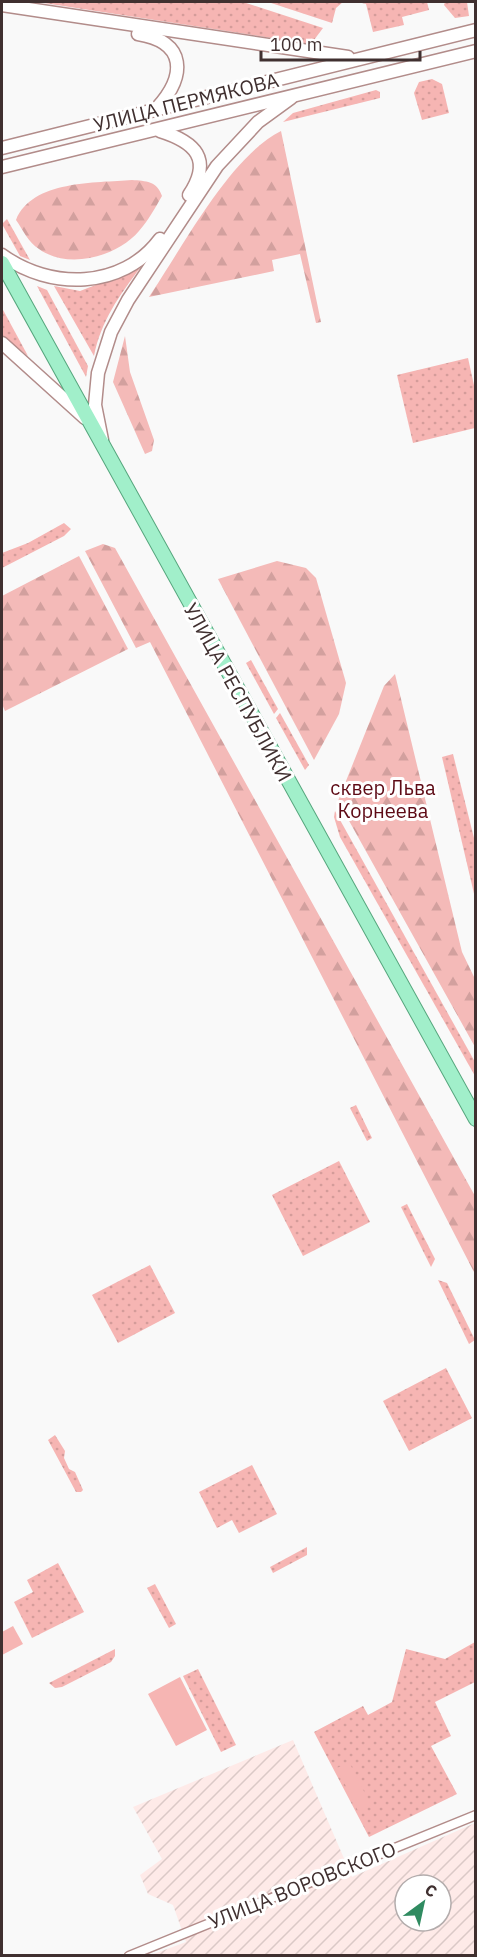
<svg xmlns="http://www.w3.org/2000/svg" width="477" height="1957" font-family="'IBM Plex Sans',sans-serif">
  <defs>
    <pattern id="industrial-furrows" width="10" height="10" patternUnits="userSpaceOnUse" patternTransform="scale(1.5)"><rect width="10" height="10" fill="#feeae8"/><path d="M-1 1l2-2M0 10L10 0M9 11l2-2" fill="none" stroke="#dbc9c7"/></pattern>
    <pattern id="grass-dots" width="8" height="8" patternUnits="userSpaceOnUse" patternTransform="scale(1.5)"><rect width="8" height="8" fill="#f6b5b3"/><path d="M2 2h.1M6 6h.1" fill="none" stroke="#d49c9a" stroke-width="1.8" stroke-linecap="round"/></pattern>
    <pattern id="forest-firs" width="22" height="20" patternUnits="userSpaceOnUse" patternTransform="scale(1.5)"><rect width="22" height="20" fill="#f4bab8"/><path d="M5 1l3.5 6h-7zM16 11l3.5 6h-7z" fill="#d2a09e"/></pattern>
  </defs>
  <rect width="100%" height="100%" fill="#f9f9f9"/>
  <!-- industrial -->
  <path fill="url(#industrial-furrows)" fill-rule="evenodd" d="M 293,1740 L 352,1877 L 475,1823 L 475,1955 L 151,1955 L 186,1942 L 173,1905 L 148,1894 L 140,1875 L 162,1859 L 133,1807 ZM 405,1885 L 441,1885 L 441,1921 L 405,1921 Z"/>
  <!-- grass -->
  <g fill="url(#grass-dots)">
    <polygon points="37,2 243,2 323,28 311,44"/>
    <polygon points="268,2 343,2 336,8 332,23"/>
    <polygon points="358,2 427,2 429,10 402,17 404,25 373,32 366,4"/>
    <polygon points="445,2 467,2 469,16 455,18 444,5"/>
    <polygon points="432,79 442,84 449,113 422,120 414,93 419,82"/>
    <polygon points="376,90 380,92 380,98 283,122 293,113"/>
    <polygon points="7,219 30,260 20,256 2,224"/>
    <path d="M 140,268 C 119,296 101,321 94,356 L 54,286 L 80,291 Z"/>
    <polygon points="37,286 47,290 88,366 86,377"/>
    <polygon points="2,308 28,356 2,336"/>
    <polygon points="468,358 475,390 475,428 413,443 397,375"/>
    <polygon points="64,523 71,529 64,536 2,568 2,553 28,543"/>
    <polygon points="251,660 278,709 274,714 246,663"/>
    <polygon points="280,713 309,765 305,770 276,718"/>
    <polygon points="453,754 475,842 475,898 442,757"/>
    <polygon points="335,811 475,1062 475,1076 340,837 334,817"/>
    <polygon points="356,1105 372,1138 367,1141 350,1108"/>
    <polygon points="339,1161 370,1222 303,1256 272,1195"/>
    <polygon points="407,1204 435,1259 431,1267 401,1207"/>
    <polygon points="150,1265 175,1313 118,1343 92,1295"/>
    <polygon points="438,1280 447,1283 475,1340 469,1344"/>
    <polygon points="446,1368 472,1418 409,1451 383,1401"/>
    <polygon points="55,1435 65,1451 64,1458 69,1469 75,1472 83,1490 81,1492 76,1492 48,1440"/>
    <polygon points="252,1465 277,1514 239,1533 232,1520 217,1528 199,1492"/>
    <polygon points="307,1547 307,1555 273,1573 270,1567"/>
    <polygon points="58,1563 84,1612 32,1638 14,1602 33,1592 27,1580"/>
    <polygon points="155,1584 176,1624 169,1628 147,1588"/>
    <polygon points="475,1642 475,1682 435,1702 451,1736 431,1746 457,1794 369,1837 314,1732 363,1706 368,1715 392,1702 406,1649 445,1659"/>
    <polygon points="115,1649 115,1656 111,1662 62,1687 55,1688 49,1683"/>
    <polygon points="198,1669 236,1745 221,1752 183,1676"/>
  </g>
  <!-- forest -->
  <g fill="url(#forest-firs)">
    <path d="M 281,131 L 321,322 L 316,323 L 300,254 L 272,260 L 274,271 L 149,297 C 182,248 230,156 281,131 Z"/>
    <path d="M 132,180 C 146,181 157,181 162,196 C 155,208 148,221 139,231 C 117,257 68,270 39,249 C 28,242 23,230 16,220 C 32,180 96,183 132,180 Z"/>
    <polygon points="125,336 130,372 154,440 152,451 145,454 113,382"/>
    <polygon points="103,544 115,548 475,1196 475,1274 150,642 136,648 85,551"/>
    <polygon points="79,556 128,649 5,711 2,704 2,596"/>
    <polygon points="277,561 306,568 316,578 346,683 339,714 314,760 218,579"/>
    <polygon points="395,674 462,952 475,979 475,1047 338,801 384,686"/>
  </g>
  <!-- garden -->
  <g fill="#f6b5b3">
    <polygon points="13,1626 23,1644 2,1655 2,1632"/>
    <polygon points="180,1677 207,1730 176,1746 148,1694"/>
    <polygon points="349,1762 371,1805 358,1811 337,1768"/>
  </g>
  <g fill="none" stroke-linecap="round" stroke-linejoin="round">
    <defs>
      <polyline id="street" points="129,1956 476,1815"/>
      <g id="secondary">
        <polyline points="2,5 348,57"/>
        <path d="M 138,34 C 187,42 186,76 157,108"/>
        <path d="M 160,131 C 195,142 213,159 189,195"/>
        <polyline points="2,148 476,30"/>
        <polyline points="2,167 476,51"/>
        <path d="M 2,255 C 50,290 122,290 160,239"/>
        <polyline points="2,343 85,418"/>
        <polyline points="102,440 95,405 98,373 111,332 128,300 217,166 258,122 291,98"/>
      </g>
      <polyline id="primary" points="2,263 476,1119"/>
    </defs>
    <!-- street casing -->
    <use href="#street" stroke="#b28c8a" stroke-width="11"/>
    <!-- secondary casing -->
    <use href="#secondary" stroke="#b28c8a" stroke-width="15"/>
    <!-- primary casing -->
    <use href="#primary" stroke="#56a67d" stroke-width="16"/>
    <!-- street -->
    <use href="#street" stroke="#fff" stroke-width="8"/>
    <!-- secondary -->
    <use href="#secondary" stroke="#fff" stroke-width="12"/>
    <!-- primary -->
    <use href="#primary" stroke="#a1efca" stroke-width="14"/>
  </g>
  <g text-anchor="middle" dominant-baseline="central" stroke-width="6" stroke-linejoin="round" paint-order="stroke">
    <!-- street labels -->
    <g font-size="20" fill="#403030" stroke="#fff">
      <text transform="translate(186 102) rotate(-14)">УЛИЦА ПЕРМЯКОВА</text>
      <text transform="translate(238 692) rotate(61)">УЛИЦА РЕСПУБЛИКИ</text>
      <text transform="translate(302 1885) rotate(-22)">УЛИЦА ВОРОВСКОГО</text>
    </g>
    <!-- park labels -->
    <g font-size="20" fill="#5d0a15" stroke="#fff">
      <text x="383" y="787">сквер Льва<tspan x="383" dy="23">Корнеева</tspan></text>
    </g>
  </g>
  <!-- border -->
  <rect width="477" height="1957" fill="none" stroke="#403030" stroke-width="6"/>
  <!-- north arrow -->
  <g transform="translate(423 1903) rotate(33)"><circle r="28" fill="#ffffff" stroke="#b3acac" stroke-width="1.5"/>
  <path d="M0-4.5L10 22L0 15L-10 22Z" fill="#308b61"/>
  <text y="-9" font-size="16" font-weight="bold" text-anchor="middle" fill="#403030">С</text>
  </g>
  <!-- scale -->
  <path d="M261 51v9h159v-9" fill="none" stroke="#403030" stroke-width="3"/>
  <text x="270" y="51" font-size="18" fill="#403030" stroke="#ffffff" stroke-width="4.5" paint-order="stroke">100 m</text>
</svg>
